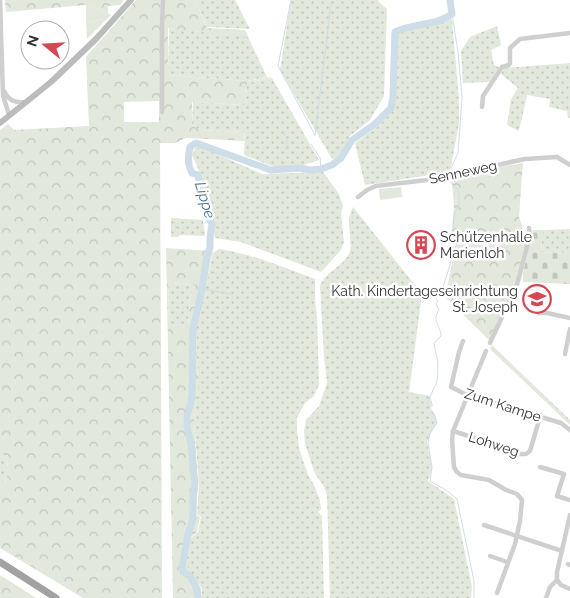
<svg xmlns="http://www.w3.org/2000/svg" width="570" height="598" font-family="Raleway,sans-serif">
  <defs>
    <pattern id="grass-dots" width="8" height="8" patternUnits="userSpaceOnUse" patternTransform="scale(1.25)"><rect width="8" height="8" fill="#e2e8dc"/><path d="M2 2h.1M6 6h.1" fill="none" stroke="#c2c7bd" stroke-width="1.8" stroke-linecap="round"/></pattern>
    <pattern id="forest-crowns" width="20" height="18" patternUnits="userSpaceOnUse" patternTransform="scale(1.25)"><rect width="20" height="18" fill="#e2e8dc"/><path d="M2 6a3 3 0 1 1 6 0M12 15a3 3 0 1 1 6 0" fill="none" stroke="#c2c7bd"/></pattern>
    <pattern id="cemetery-stones" width="16" height="16" patternUnits="userSpaceOnUse" patternTransform="scale(1.25)"><rect width="16" height="16" fill="#e2e8dc"/><path d="M2 7V4a2 2 0 0 1 4 0v3zM10 15v-3a2 2 0 0 1 4 0v3z" fill="#c2c7bd"/></pattern>
  </defs>
  <rect width="100%" height="100%" fill="#fff"/>
  <!-- grass -->
  <g fill="url(#grass-dots)">
    <polygon points="195,0 235,0 250,29 207,27"/>
    <polygon points="291,0 379,0 378,1 387,9 384,96 370,120 350,136 340,157 332,159 280,70"/>
    <polygon points="452,19 459,100 459,123 450,172 365,185 355,143 377,127 392,111 396,98 398,32"/>
    <polygon points="497,26 501,45 491,50 494,65 499,67 490,82 463,83 461,51 470,37"/>
    <polygon points="169,28 248,37 267,77 247,81 168,75"/>
    <polygon points="570,63 570,118 568,118 567,111 549,107 550,99 527,95 519,131 507,125 511,99 518,88 501,74 504,68"/>
    <polygon points="272,78 319,160 300,166 272,166 244,155 245,132 200,130 192,125 193,102 245,105 247,83"/>
    <path d="M 201,147 L 262,174 L 323,172 L 339,194 L 343,206 L 341,213 L 344,242 L 341,250 L 321,272 L 241,242 L 215,238 C 210,209 205,181 192,155 L 195,148 Z"/>
    <path d="M 353,207 L 422,294 L 409,392 L 430,396 L 433,406 L 430,408 L 431,411 L 435,414 L 437,423 L 431,433 L 427,442 L 432,468 L 428,481 L 454,499 L 472,587 L 471,598 L 330,598 L 327,495 L 323,485 L 315,474 L 305,444 L 304,431 L 306,420 L 319,406 L 327,383 L 324,357 L 320,286 C 324,273 343,266 349,254 C 353,245 348,228 349,218 C 350,214 352,210 353,207 Z"/>
    <polygon points="171,218 203,220 205,236 181,235 177,237 171,237"/>
    <polygon points="570,229 570,253 541,252 543,230"/>
    <path d="M 219,249 C 252,254 284,267 315,279 L 315,298 L 317,318 L 319,385 L 314,396 L 305,403 L 297,418 L 297,429 L 299,448 L 308,475 L 315,487 L 320,501 L 321,509 L 318,512 L 322,516 L 324,598 L 202,598 L 202,589 L 186,565 L 190,539 L 198,532 L 201,517 L 197,514 L 199,484 L 194,421 L 198,384 L 196,329 L 213,253 Z"/>
    <polygon points="168,283 195,285 190,299 188,327 169,327"/>
    <polygon points="492,345 570,420 570,425 490,349"/>
    <polygon points="0,451 8,460 6,481 0,483"/>
  </g>
  <!-- forest -->
  <g fill="url(#forest-crowns)" fill-rule="evenodd">
    <polygon points="5,0 124,0 120,5 108,6 108,13 86,5 6,12"/>
    <path d="M 136,0 L 195,0 L 207,28 L 245,30 L 249,38 L 168,28 L 168,75 L 247,81 L 268,77 L 272,78 L 247,83 L 245,105 L 192,102 L 192,125 L 200,130 L 245,132 L 244,141 L 188,138 L 183,139 L 176,143 L 160,143 L 162,598 L 83,598 L 0,548 L 0,483 L 6,481 L 8,460 L 0,451 L 0,130 L 8,124 L 14,130 L 89,126 L 86,57 ZM 159,101 L 159,122 L 124,122 L 124,102 Z"/>
    <polygon points="108,18 87,39 86,23"/>
    <polygon points="523,163 519,217 527,240 520,272 516,285 490,341 443,295 448,284 456,243 451,235 454,209 452,179 492,168"/>
    <path d="M 166,248 L 213,251 L 196,329 L 198,385 L 194,421 L 198,483 L 196,515 L 200,517 L 197,532 L 189,539 L 186,564 L 201,589 L 202,598 L 173,598 ZM 168,283 L 195,285 L 190,299 L 188,327 L 169,327 Z"/>
    <polygon points="0,575 36,598 0,598"/>
  </g>
  <!-- cemetery -->
  <polygon fill="url(#cemetery-stones)" points="533,230 543,230 541,252 570,253 570,284 523,282 523,273"/>
  <!-- garden -->
  <g fill="#e2e8dc">
    <polygon points="86,5 108,13 111,15 108,18 86,23"/>
    <polygon points="401,187 402,197 380,200 379,189"/>
  </g>
  <g fill="none" stroke-linecap="round" stroke-linejoin="round">
    <!-- stream -->
    <g stroke="#cddee8" stroke-width="1">
      <polyline points="291,0 278,66 315,135"/>
      <polyline points="283,132 287,138 286,150"/>
      <polyline points="315,135 331,4"/>
      <polyline points="311,144 320,158 321,169"/>
      <polyline points="450,176 451,168 458,153 462,98 458,52 452,14"/>
      <polyline points="202,289 231,294"/>
      <polyline points="441,293 458,240 453,233 454,213 459,207 459,190 451,183 451,180"/>
      <path d="M 436,299 L 438,301 L 436,304 L 439,310 C 431,321 441,326 441,336 L 437,340 L 434,344 L 438,363 L 437,382 L 427,403 C 431,409 435,415 437,423 L 430,433 L 428,443 L 432,467 L 430,481 L 446,490 L 457,499 L 474,581 L 474,598"/>
    </g>
    <!-- river -->
    <path stroke="#cddee8" stroke-width="7" d="M 198,598 C 197,587 194,576 183,572 L 182,568 L 188,534 L 193,519 L 193,496 L 195,482 L 193,468 L 192,449 L 187,427 L 187,416 L 192,397 L 193,329 L 202,289 L 207,255 L 210,248 L 210,237 L 212,224 L 203,203 L 198,175 L 192,173 C 187,164 188,156 190,147 L 196,143 L 271,170 L 300,168 L 310,170 L 321,169 L 332,165 L 341,158 L 352,140 L 375,124 L 391,108 L 393,97 L 395,32 C 413,23 436,26 452,14 L 450,0"/>
    <!-- minor -->
    <g stroke="#cfcfcf" stroke-width="4.5">
      <polyline points="0,0 3,95 9,115"/>
      <path d="M 4,91 C 9,101 15,103 26,102"/>
      <polyline points="482,107 483,96 502,67 509,65 510,63 510,48 520,39 570,33"/>
      <polyline points="162,112 162,26 163,0"/>
      <polyline points="358,197 367,190 376,186 452,177 488,167 525,159 557,157 570,165"/>
      <polyline points="539,313 547,313 570,318"/>
      <polyline points="463,341 459,352 451,387 465,394 561,423 570,430"/>
      <polyline points="490,343 517,285 530,236 529,228"/>
      <polyline points="486,351 453,431 452,440 454,467 457,472 461,475 489,480 506,490 517,494 522,500 520,521 515,544 497,593"/>
      <polyline points="565,354 570,329"/>
      <polyline points="453,431 478,439 518,454 526,454 530,451 540,417"/>
      <polyline points="540,467 564,474 557,496 570,500"/>
      <polyline points="484,525 562,551"/>
      <polyline points="490,556 507,562"/>
      <polyline points="568,564 570,565"/>
      <polyline points="557,580 561,585 570,589"/>
      <polyline points="546,598 550,587 557,580 557,572 570,515"/>
    </g>
    <!-- secondary -->
    <polyline stroke="#bcbcbc" stroke-width="6" points="0,123 51,82 96,39 131,0"/>
    <!-- trunk -->
    <polyline stroke="#a2a2a2" stroke-width="7" points="0,562 56,598"/>
  </g>
  <!-- icons -->
  <defs>
    <symbol id="building-ring" viewBox="-11 -11 22 22"><circle r="9.5" fill="#fff" stroke="#d54752" stroke-width="1.5"/><path d="M-4-6H4V6H1V3H-1V6H-4ZM-2.5-4.3h1.7v1.8h-1.7ZM.8-4.3h1.7v1.8H.8ZM-2.5-1h1.7V.8h-1.7ZM.8-1h1.7V.8H.8Z" fill="#d54752"/></symbol>
    <symbol id="school-ring" viewBox="-11 -11 22 22"><circle r="9.5" fill="#fff" stroke="#d54752" stroke-width="1.5"/><path d="M0-5L7-2L0 1L-7-2ZM-4 1L0 2.5L4 1V4Q0 6-4 4Z" fill="#d54752"/></symbol>
  </defs>
  <g fill-rule="evenodd">
    <use href="#building-ring" x="405" y="229" width="32" height="32"/>
    <use href="#school-ring" x="521" y="283" width="32" height="32"/>
  </g>
  <g text-anchor="middle" dominant-baseline="central" stroke-width="5" stroke-linejoin="round" paint-order="stroke">
    <!-- street labels -->
    <g font-size="14" fill="#323232" stroke="#fff">
      <text transform="translate(463 172) rotate(-12)">Senneweg</text>
      <text transform="translate(503 405) rotate(18)">Zum Kampe</text>
      <text transform="translate(494 444) rotate(18)">Lohweg</text>
    </g>
    <!-- poi labels -->
    <g font-size="14" fill="#323232" stroke="#fff" text-anchor="start">
      <text x="440" y="237">Schützenhalle<tspan x="440" dy="16">Marienloh</tspan></text>
      <text x="518" y="291" text-anchor="end">Kath. Kindertageseinrichtung<tspan x="518" dy="16">St. Joseph</tspan></text>
    </g>
    <!-- water labels -->
    <g font-size="15" font-style="italic" fill="#47718d" stroke="#fff">
      <text transform="translate(205 200) rotate(73)">Lippe</text>
    </g>
  </g>
  <!-- north arrow -->
  <g transform="translate(45 45) rotate(288)"><circle r="24" fill="#ffffff" stroke="#adadad"/>
  <path d="M0-4L9 19L0 12L-9 19Z" fill="#d54752"/>
  <text y="-8" font-size="14" font-weight="bold" text-anchor="middle" fill="#323232">N</text>
  </g>
</svg>
